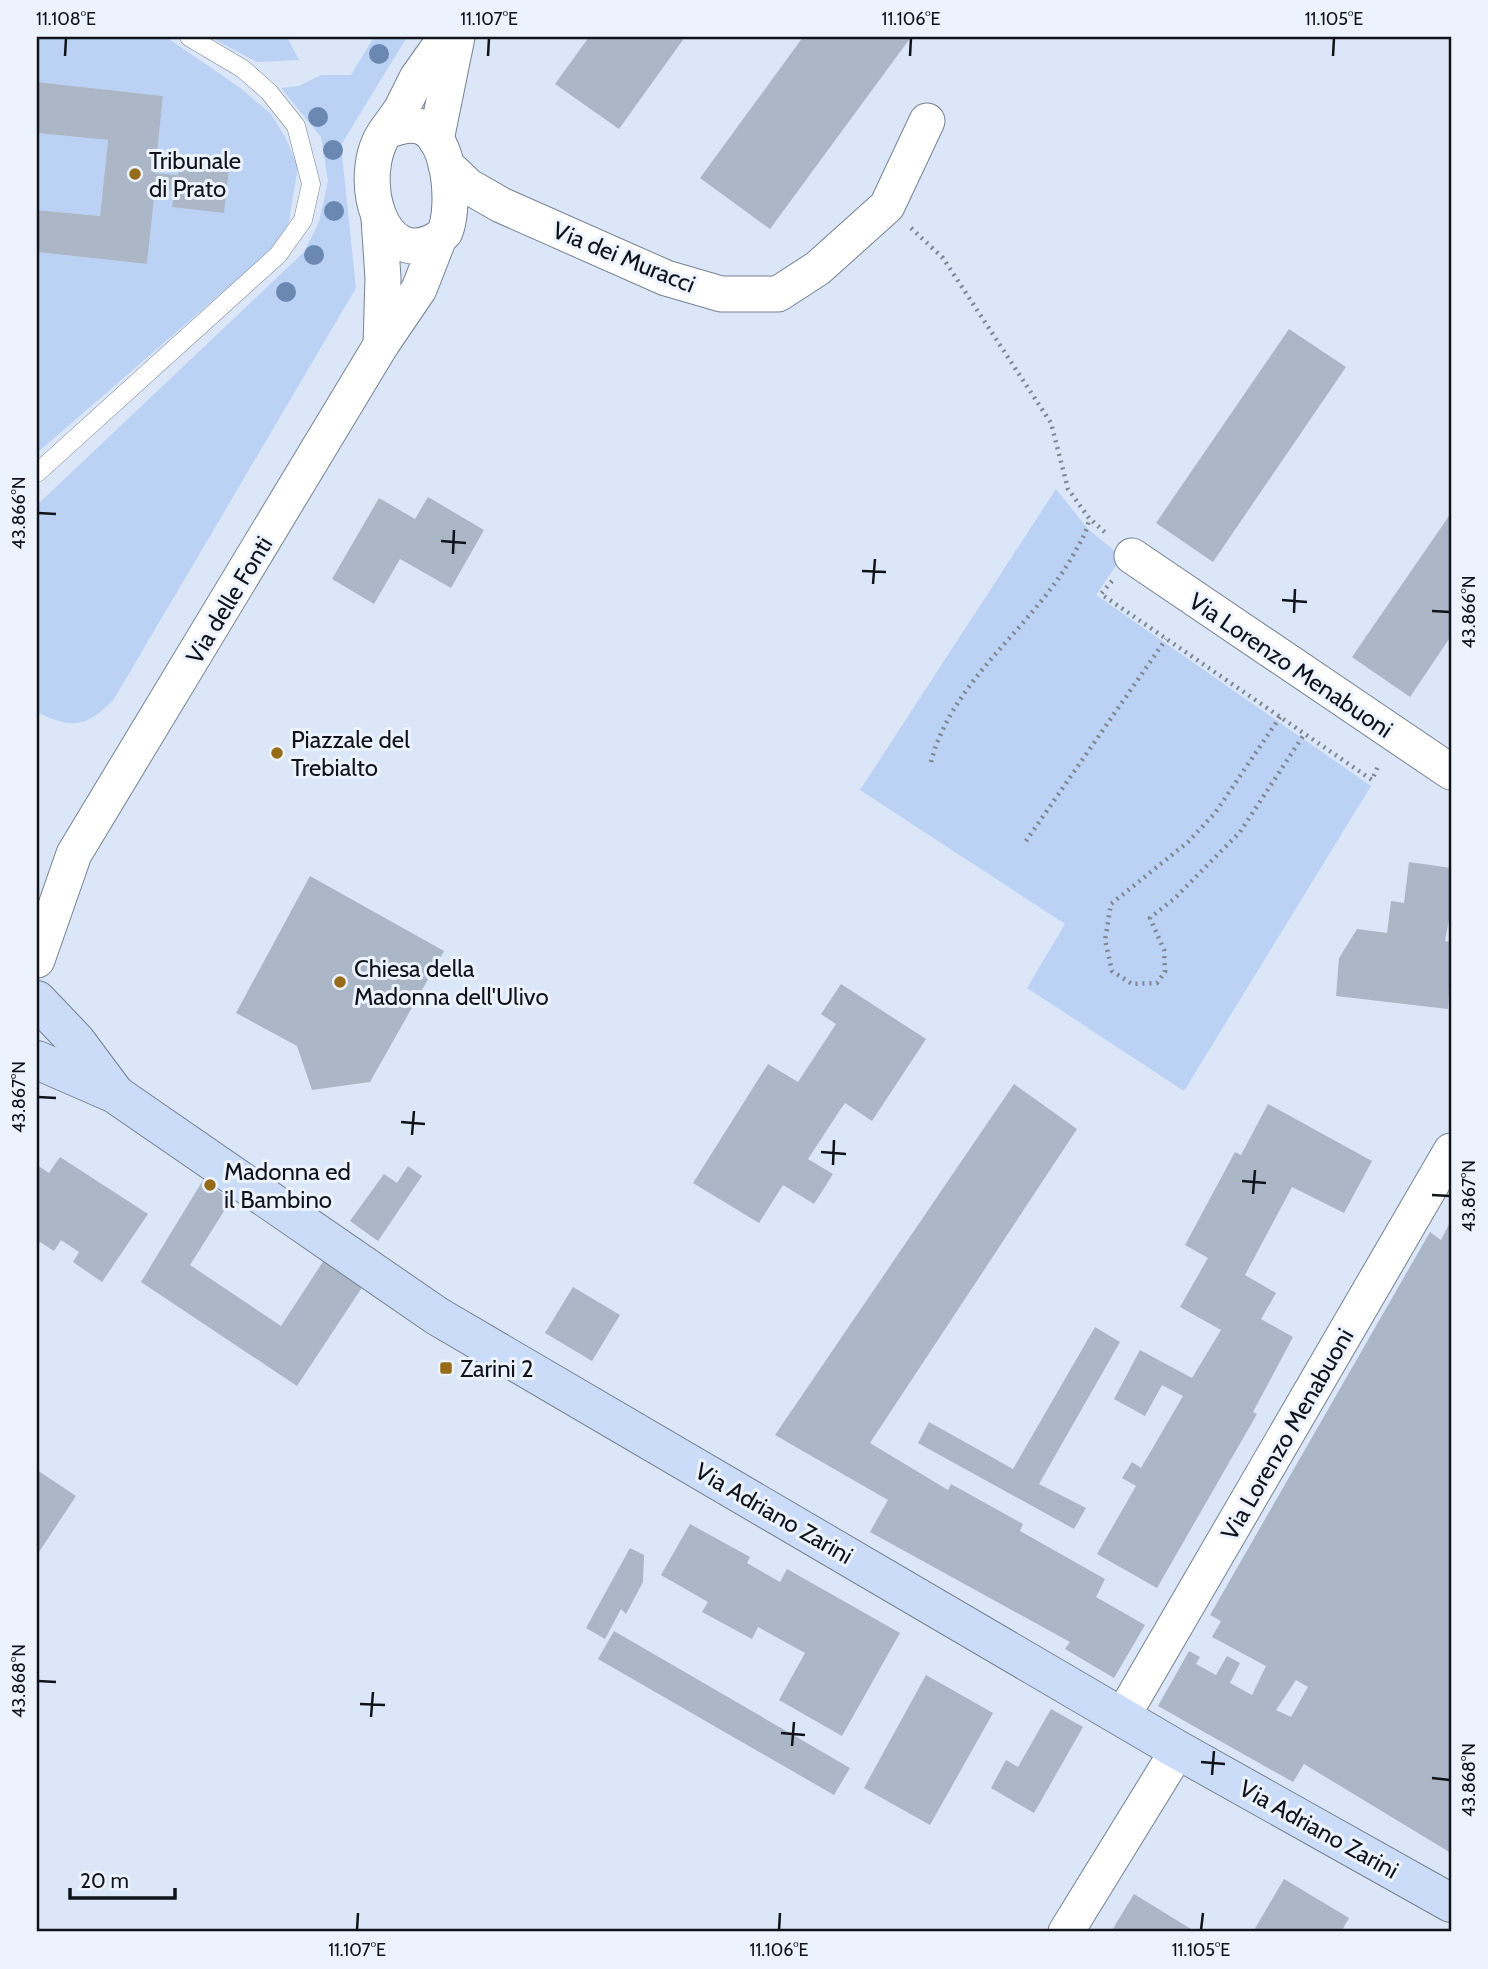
<svg xmlns="http://www.w3.org/2000/svg" width="1488" height="1969" font-family="Cabin,sans-serif">
  <rect width="100%" height="100%" fill="#dbe7f8"/>
  <!-- green -->
  <g fill="#bbd2f5">
    <polygon points="37,37 166,37 239,87 271,114 285,137 298,167 288,226 272,249 37,453 37,252 147,264 155,189 174,191 172,207 224,212 230,163 180,157 178,175 155,173 163,96 37,82"/>
    <polygon points="210,37 287,37 299,60 257,62"/>
    <path d="M 374,37 L 407,37 L 341,145 L 356,288 L 114,699 C 87,728 71,729 37,712 L 37,505 L 304,252 L 319,222 L 328,181 L 321,137 L 281,88 L 299,86 L 321,75 L 351,75 Z"/>
    <polygon points="37,133 108,140 100,216 37,210"/>
    <polygon points="1056,489 1088,529 1122,557 1096,595 1371,786 1184,1091 1027,988 1065,924 860,790"/>
  </g>
  <!-- building -->
  <g fill="#abb6c7" fill-rule="evenodd">
    <polygon points="589,37 685,37 619,129 555,84"/>
    <polygon points="803,37 911,37 770,229 700,178"/>
    <polygon points="37,82 163,96 155,173 178,175 179,157 230,162 224,213 172,207 174,191 155,189 147,264 37,252 37,210 100,216 108,140 37,133"/>
    <polygon points="1289,329 1346,367 1213,562 1156,523"/>
    <polygon points="428,497 484,530 451,588 400,559 374,604 332,579 379,498 415,519"/>
    <polygon points="1451,513 1451,636 1410,697 1352,657"/>
    <polygon points="1409,862 1451,868 1451,909 1445,941 1451,942 1448,1009 1336,996 1339,958 1357,929 1387,933 1391,901 1404,903"/>
    <polygon points="310,876 444,951 370,1082 312,1090 297,1046 236,1013"/>
    <polygon points="841,984 926,1039 872,1121 845,1103 840,1110 808,1159 833,1174 814,1204 783,1185 759,1223 693,1183 768,1064 798,1082 836,1024 821,1014"/>
    <polygon points="1014,1084 1077,1129 870,1443 948,1490 951,1484 1023,1524 1020,1531 1105,1579 1096,1597 1145,1625 1114,1678 1065,1649 1070,1642 870,1532 888,1500 775,1435"/>
    <polygon points="1268,1104 1372,1161 1344,1213 1292,1187 1245,1275 1276,1293 1261,1319 1293,1337 1253,1412 1257,1414 1157,1588 1097,1554 1136,1486 1122,1478 1132,1462 1141,1468 1183,1396 1162,1385 1145,1416 1114,1399 1140,1350 1192,1378 1221,1330 1180,1307 1208,1258 1185,1245 1235,1152 1241,1155"/>
    <polygon points="60,1157 148,1214 102,1282 73,1262 79,1252 61,1240 54,1251 40,1242 37,1247 37,1165 49,1173"/>
    <polygon points="408,1166 422,1176 378,1241 350,1221 384,1174 397,1183"/>
    <polygon points="203,1180 231,1200 190,1265 281,1326 326,1257 363,1286 297,1386 141,1282"/>
    <path d="M 1451,1220 L 1451,1853 L 1304,1764 L 1293,1782 L 1158,1706 L 1189,1651 L 1200,1657 L 1196,1664 L 1216,1675 L 1227,1656 L 1240,1663 L 1230,1683 L 1252,1695 L 1266,1666 L 1212,1637 L 1221,1621 L 1210,1615 L 1430,1232 L 1441,1240 ZM 1296,1680 L 1308,1687 L 1291,1717 L 1276,1710 Z"/>
    <polygon points="573,1287 620,1315 592,1361 545,1333"/>
    <polygon points="1095,1327 1120,1342 1039,1484 1086,1508 1074,1529 918,1443 929,1422 1013,1469"/>
    <polygon points="37,1470 76,1496 37,1555"/>
    <polygon points="690,1524 750,1557 747,1563 780,1582 787,1569 900,1633 842,1736 779,1700 805,1653 758,1627 752,1639 702,1612 708,1602 661,1575"/>
    <polygon points="630,1548 644,1555 643,1582 626,1614 621,1609 605,1639 586,1628"/>
    <polygon points="614,1631 850,1768 834,1795 598,1659"/>
    <polygon points="926,1675 993,1713 930,1825 864,1788"/>
    <polygon points="1051,1709 1083,1727 1034,1813 991,1788 1006,1760 1018,1767"/>
    <polygon points="1284,1879 1349,1918 1341,1932 1253,1932"/>
    <polygon points="1134,1894 1191,1929 1189,1932 1111,1932"/>
  </g>
  <g fill="none" stroke-linecap="round" stroke-linejoin="round">
    <defs>
      <polyline id="lane" points="37,473 278,255 303,220 311,184 296,126 269,92 243,69 189,37"/>
      <g id="street">
        <polyline points="386,131 401,110 417,78 446,37"/>
        <polyline points="436,140 457,37"/>
        <polyline points="446,165 468,186 501,205 666,278 721,294 778,294 818,268 887,206 927,121"/>
        <polyline points="379,218 383,278 381,345"/>
        <polyline points="1132,556 1451,772"/>
        <path d="M 37,960 L 74,854 L 381,345 L 419,289 L 439,238 L 445,232 C 455,207 451,142 424,128 C 412,122 397,127 386,131 C 354,174 380,275 439,238"/>
        <polyline points="1122,1717 1451,1151"/>
        <polyline points="1066,1932 1178,1750"/>
      </g>
      <g id="secondary">
        <polyline points="37,1000 76,1041 114,1092"/>
        <polyline points="37,1060 115,1094 437,1316 1178,1750 1451,1903"/>
      </g>
    </defs>
    <!-- lane casing -->
    <use href="#lane" stroke="#768190" stroke-width="19"/>
    <!-- street casing -->
    <use href="#street" stroke="#768190" stroke-width="37"/>
    <!-- secondary casing -->
    <use href="#secondary" stroke="#768190" stroke-width="40"/>
    <!-- path -->
    <g stroke="#7d8692" stroke-width="4.5" stroke-dasharray="2 5" stroke-linecap="butt">
      <polyline points="911,228 943,258 1051,423 1068,489 1089,518 1107,534"/>
      <polyline points="1112,581 1101,594 1372,780 1379,764"/>
      <polyline points="1280,717 1215,813 1188,842 1111,904 1105,940 1112,971 1132,984 1157,983 1165,972 1164,950 1150,918 1175,898 1240,832 1305,733"/>
      <path d="M 931,762 C 952,680 1031,629 1072,557 C 1079,544 1087,533 1089,519"/>
      <polyline points="1026,841 1166,639"/>
    </g>
    <!-- lane -->
    <use href="#lane" stroke="#fff" stroke-width="18"/>
    <!-- street -->
    <use href="#street" stroke="#fff" stroke-width="35"/>
    <!-- secondary -->
    <use href="#secondary" stroke="#cadcf7" stroke-width="38"/>
  </g>
  <!-- trees -->
  <g fill="#6b88b3">
    <circle cx="379" cy="54" r="10"/>
    <circle cx="318" cy="117" r="10"/>
    <circle cx="333" cy="150" r="10"/>
    <circle cx="334" cy="211" r="10"/>
    <circle cx="314" cy="255" r="10"/>
    <circle cx="286" cy="292" r="10"/>
  </g>
  <!-- ticks -->
  <path fill="none" stroke="#10141a" stroke-width="2.5" d="M 65,56 L 66,38M 488,56 L 489,38M 910,56 L 911,38M 1333,56 L 1334,38M 38,513 L 56,514M 441,541 L 466,543M 453,554 L 454,530M 862,571 L 886,572M 873,584 L 875,559M 1282,600 L 1307,602M 1432,611 L 1450,612M 1294,613 L 1295,589M 38,1097 L 56,1098M 401,1122 L 425,1124M 412,1135 L 414,1111M 821,1152 L 846,1154M 833,1165 L 834,1140M 1242,1181 L 1266,1183M 1253,1194 L 1255,1170M 1432,1195 L 1450,1196M 38,1681 L 56,1682M 360,1704 L 385,1705M 371,1717 L 373,1692M 781,1733 L 805,1735M 792,1746 L 794,1722M 1201,1762 L 1225,1764M 1212,1775 L 1214,1751M 1432,1778 L 1450,1780M 357,1930 L 358,1913M 779,1930 L 780,1913M 1201,1930 L 1203,1913"/>
  <!-- markers -->
  <g fill="#976c19" stroke="#ecf3fe" stroke-width="2.5">
    <circle cx="135" cy="174" r="7"/>
    <circle cx="277" cy="753" r="7"/>
    <circle cx="340" cy="982" r="7"/>
    <circle cx="210" cy="1185" r="7"/>
    <rect x="439" y="1361" width="14" height="14" rx="3.5"/>
  </g>
  <g text-anchor="middle" dominant-baseline="central" stroke-width="6" stroke-linejoin="round" paint-order="stroke">
    <!-- poi labels -->
    <g font-size="24" fill="#10141a" stroke="#ecf3fe" text-anchor="start">
      <text x="149" y="160">Tribunale<tspan x="149" dy="28">di Prato</tspan></text>
      <text x="291" y="739">Piazzale del<tspan x="291" dy="28">Trebialto</tspan></text>
      <text x="354" y="968">Chiesa della<tspan x="354" dy="28">Madonna dell'Ulivo</tspan></text>
      <text x="224" y="1171">Madonna ed<tspan x="224" dy="28">il Bambino</tspan></text>
      <text x="460" y="1368">Zarini 2</text>
    </g>
    <!-- street labels -->
    <g font-size="24" fill="#10141a" stroke="#ecf3fe">
      <text transform="translate(624 257) rotate(22)">Via dei Muracci</text>
      <text transform="translate(229 600) rotate(-59)">Via delle Fonti</text>
      <text transform="translate(1291 665) rotate(34)">Via Lorenzo Menabuoni</text>
      <text transform="translate(1287 1434) rotate(-60)">Via Lorenzo Menabuoni</text>
      <text transform="translate(774 1513) rotate(30)">Via Adriano Zarini</text>
      <text transform="translate(1319 1829) rotate(29)">Via Adriano Zarini</text>
    </g>
  </g>
  <!-- border -->
  <rect width="1488" height="1969" fill="none" stroke="#ecf3fe" stroke-width="77"/>
  <!-- scale -->
  <path d="M70 1888v10h105v-10" fill="none" stroke="#10141a" stroke-width="3.5"/>
  <text x="80" y="1888" font-size="21" fill="#10141a" stroke="#ecf3fe" stroke-width="5" paint-order="stroke">20 m</text>
  <rect x="38" y="38" width="1412" height="1892" fill="none" stroke="#10141a" stroke-width="2.5"/>
  <g font-size="18" text-anchor="middle" fill="#10141a">
    <text x="66" y="25">11.108°E</text>
    <text x="489" y="25">11.107°E</text>
    <text x="911" y="25">11.106°E</text>
    <text x="1334" y="25">11.105°E</text>
    <text transform="translate(19 513) rotate(-90)" y="6">43.866°N</text>
    <text transform="translate(1469 612) rotate(-90)" y="6">43.866°N</text>
    <text transform="translate(19 1097) rotate(-90)" y="6">43.867°N</text>
    <text transform="translate(1469 1196) rotate(-90)" y="6">43.867°N</text>
    <text transform="translate(19 1681) rotate(-90)" y="6">43.868°N</text>
    <text transform="translate(1469 1780) rotate(-90)" y="6">43.868°N</text>
    <text x="357" y="1956">11.107°E</text>
    <text x="779" y="1956">11.106°E</text>
    <text x="1201" y="1956">11.105°E</text>
  </g>
</svg>
